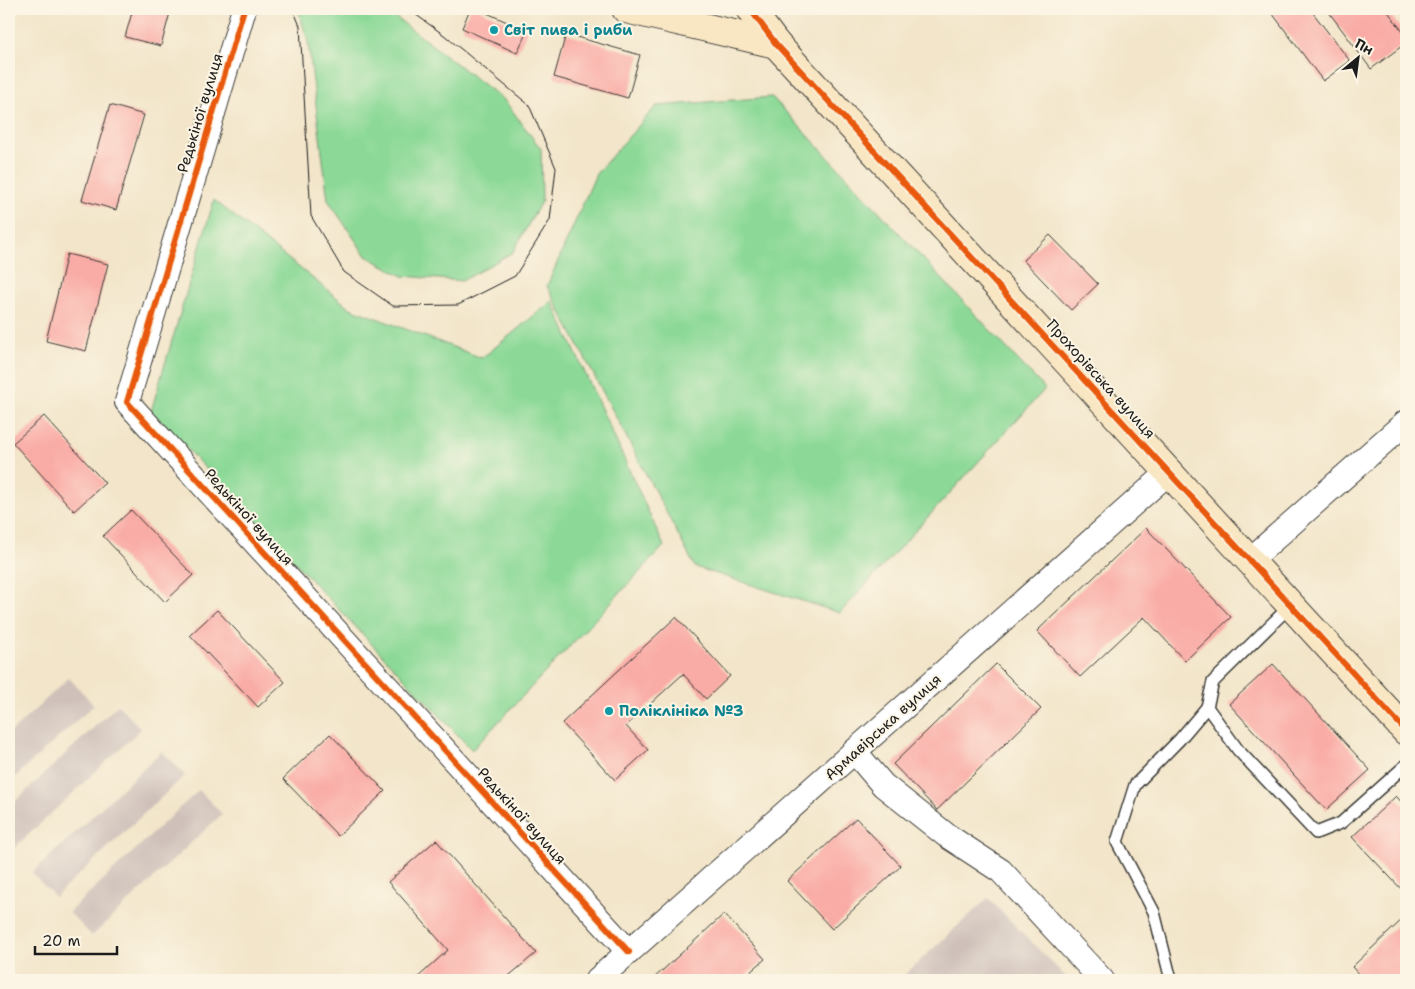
<svg xmlns="http://www.w3.org/2000/svg" width="1415" height="989" font-family="'Shantell Sans',sans-serif">
  <rect width="100%" height="100%" fill="#fcf5e5"/>
  <filter id="ink" filterUnits="userSpaceOnUse"><feTurbulence type="fractalNoise" baseFrequency=".02" numOctaves="2"/><feDisplacementMap in="SourceGraphic" scale="10" xChannelSelector="R" yChannelSelector="G"/><feConvolveMatrix kernelMatrix="1 2 1 2 8 2 1 2 1" color-interpolation-filters="sRGB"/></filter>
  <filter id="wash" filterUnits="userSpaceOnUse"><feTurbulence type="fractalNoise" baseFrequency=".0096" numOctaves="4" result="noise"/><feDisplacementMap in="SourceGraphic" scale="20" xChannelSelector="R" yChannelSelector="G"/><feGaussianBlur stdDeviation="1.12" result="paint"/><feColorMatrix in="noise" values="0 0 0 0 0 0 0 0 0 0 0 0 0 0 0 0 0 1.4 0 .05"/><feComposite in="paint" operator="in"/></filter>
  <g filter="url(#wash)">
    <rect width="100%" height="100%" fill="#f2e5c9"/>
    <!-- industrial -->
    <g fill="#cfc1ba">
      <polygon points="69,678 94,705 15,777 9,771 9,734"/>
      <polygon points="118,705 141,729 11,851 9,849 9,807"/>
      <polygon points="162,751 185,775 55,897 32,873"/>
      <polygon points="199,790 222,814 92,936 69,912"/>
      <polygon points="988,898 1069,980 899,980"/>
    </g>
    <!-- green -->
    <g fill="#8cd997" stroke="#547a5a">
      <polygon points="298,9 385,9 505,101 541,149 542,200 513,252 462,281 403,276 366,256 328,200 308,42"/>
      <polygon points="772,97 1045,389 840,613 695,567 547,286 596,174 656,106"/>
      <polygon points="214,200 350,308 482,358 552,301 664,546 472,750 151,411"/>
    </g>
    <g id="blocks">
      <!-- building -->
      <g fill="#f9aca6">
        <polygon points="133,9 171,9 161,46 125,37"/>
        <polygon points="470,9 478,9 527,31 517,53 462,28"/>
        <polygon points="1269,9 1310,9 1350,61 1323,81"/>
        <polygon points="1331,9 1386,9 1406,36 1406,43 1371,69 1328,11"/>
        <polygon points="566,34 640,55 628,98 554,77"/>
        <polygon points="110,105 144,115 116,210 82,200"/>
        <polygon points="1050,235 1098,284 1071,310 1023,260"/>
        <polygon points="67,254 108,264 86,351 46,341"/>
        <polygon points="44,416 105,483 74,511 13,443"/>
        <polygon points="131,510 193,575 165,602 103,536"/>
        <polygon points="1146,528 1231,617 1185,661 1144,617 1080,677 1037,631"/>
        <polygon points="217,610 285,682 258,707 190,635"/>
        <polygon points="676,617 730,676 706,699 683,674 626,726 648,750 615,780 562,723"/>
        <polygon points="996,664 1041,709 937,810 893,764"/>
        <polygon points="1273,664 1370,770 1326,810 1229,704"/>
        <polygon points="330,734 385,791 338,836 283,779"/>
        <polygon points="1396,796 1406,807 1406,894 1352,837"/>
        <polygon points="856,818 901,866 832,929 787,881"/>
        <polygon points="436,840 536,953 504,980 415,980 448,950 388,882"/>
        <polygon points="724,914 765,959 741,980 652,980"/>
        <polygon points="1406,916 1406,980 1364,980 1352,967"/>
      </g>
    </g>
  </g>
  <g filter="url(#ink)">
    <use href="#blocks" fill-opacity="0" stroke="#3c3a36" stroke-width="1"/>
    <g fill="none" stroke-linecap="round" stroke-linejoin="round">
      <defs>
        <g id="lane">
          <polyline points="1291,605 1213,682 1207,707 1238,750 1316,833 1341,823 1406,765"/>
          <polyline points="1171,980 1154,912 1117,842 1135,785 1180,739 1207,707"/>
        </g>
        <g id="street">
          <polyline points="244,9 127,402 629,952"/>
          <polyline points="1250,560 1406,422"/>
          <polyline points="855,752 883,785 946,835 1001,871 1102,980"/>
          <polyline points="597,980 1169,472"/>
        </g>
        <g id="secondary">
          <polyline points="626,9 776,44"/>
          <polyline points="750,9 776,44 1406,731"/>
        </g>
      </defs>
      <!-- lane casing -->
      <use href="#lane" stroke="#3c3a36" stroke-width="14"/>
      <!-- street casing -->
      <use href="#street" stroke="#3c3a36" stroke-width="26"/>
      <!-- secondary casing -->
      <use href="#secondary" stroke="#3c3a36" stroke-width="30"/>
      <!-- lane -->
      <use href="#lane" stroke="#fff" stroke-width="11"/>
      <!-- street -->
      <use href="#street" stroke="#fff" stroke-width="24"/>
      <!-- secondary -->
      <use href="#secondary" stroke="#f9e7c3" stroke-width="28"/>
      <!-- tram -->
      <polyline stroke="#1c1c1c" stroke-width="1" points="293,9 300,26 311,216 344,272 393,306 458,305 515,276 550,220 556,168 529,105 444,35 408,9"/>
      <defs>
        <g id="cycleway">
          <polyline points="244,9 127,402 629,952"/>
          <polyline points="750,9 776,44 1406,731"/>
        </g>
      </defs>
      <!-- cycleway casing -->
      <use href="#cycleway" stroke="#fcf5e5" stroke-width="9"/>
      <!-- cycleway -->
      <use href="#cycleway" stroke="#e8590c" stroke-width="6"/>
    </g>
  </g>
  <!-- markers -->
  <g fill="#0f9aa8" stroke="#fcf5e5" stroke-width="2">
    <circle cx="494" cy="30" r="5"/>
    <circle cx="609" cy="711" r="5"/>
  </g>
  <g text-anchor="middle" dominant-baseline="central" stroke-width="4" stroke-linejoin="round" paint-order="stroke">
    <!-- culture labels -->
    <g font-size="15" font-weight="bold" fill="#0d838f" stroke="#fcf5e5" text-anchor="start">
      <text x="504" y="30">Світ пива і риби</text>
      <text x="619" y="711">Поліклініка №3</text>
    </g>
    <!-- street labels -->
    <g font-size="15" fill="#1c1c1c" stroke="#fcf5e5">
      <text transform="translate(200 113) rotate(-73)">Редькіної вулиця</text>
      <text transform="translate(1101 379) rotate(48)">Прохорівська вулиця</text>
      <text transform="translate(249 517) rotate(48)">Редькіної вулиця</text>
      <text transform="translate(883 727) rotate(-42)">Армавірська вулиця</text>
      <text transform="translate(522 816) rotate(48)">Редькіної вулиця</text>
    </g>
  </g>
  <!-- margin -->
  <rect width="1415" height="989" fill="none" stroke="#fcf5e5" stroke-width="30"/>
  <!-- north arrow -->
  <g transform="translate(1358 58) rotate(29)" stroke="#fcf5e5" stroke-width="4" paint-order="stroke">
  <path d="M0-4L9 19L0 12L-9 19Z" fill="#1c1c1c"/>
  <text y="-8" font-size="14" font-weight="bold" text-anchor="middle" fill="#1c1c1c">Пн</text>
  </g>
  <!-- scale -->
  <path d="M35 946v8h82v-8" fill="none" stroke="#1c1c1c" stroke-width="2.5"/>
  <text x="42" y="946" font-size="15" fill="#1c1c1c" stroke="#fcf5e5" stroke-width="4" paint-order="stroke">20 m</text>
</svg>
